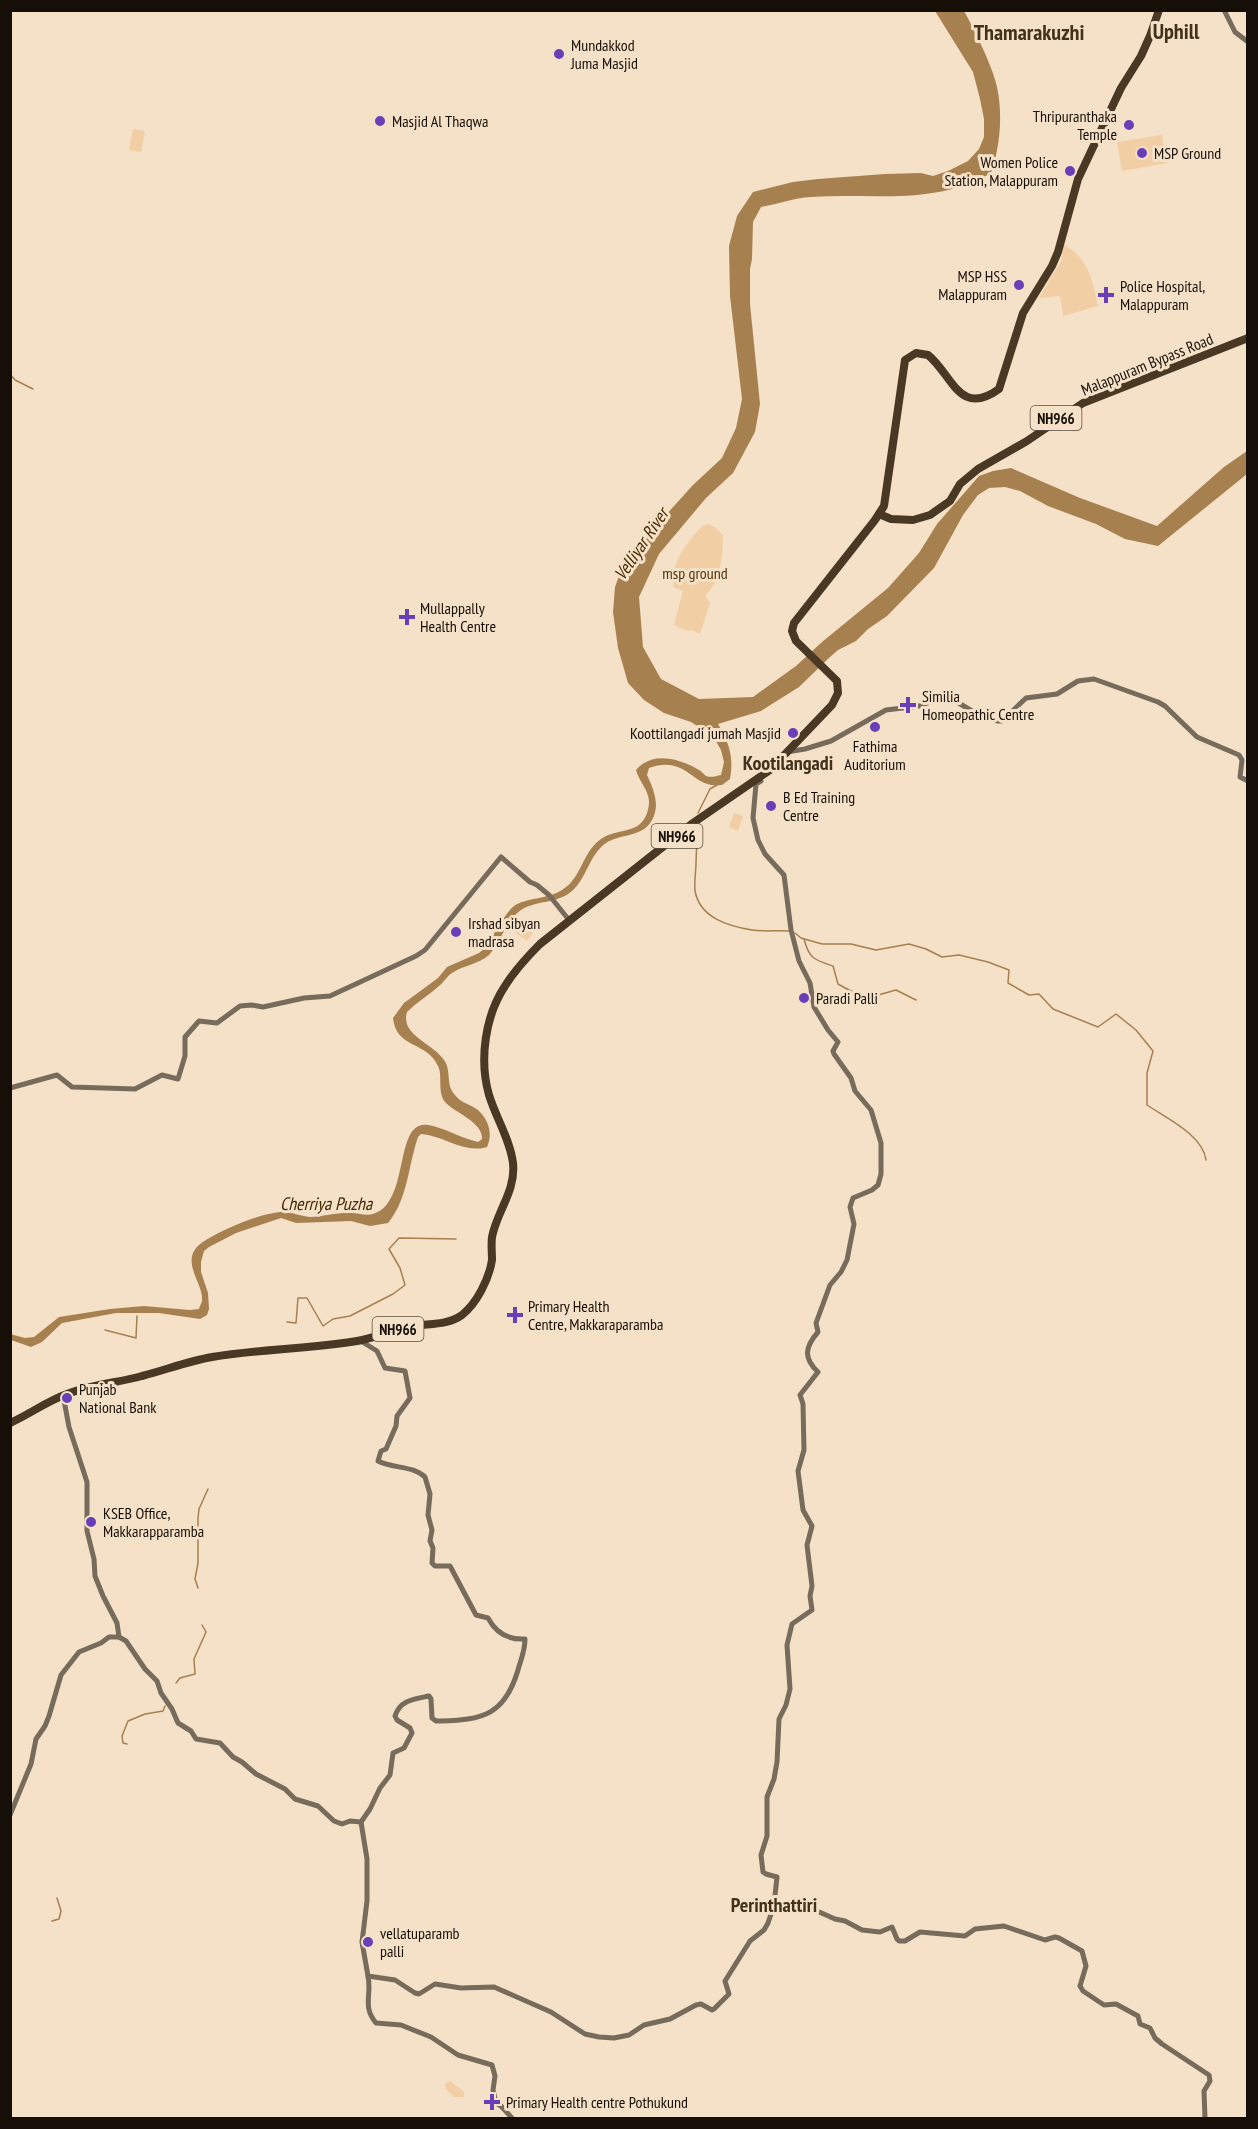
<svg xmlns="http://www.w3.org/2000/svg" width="1258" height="2129" font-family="'PT Sans Narrow',sans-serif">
  <rect width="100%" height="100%" fill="#f5e0c8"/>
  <!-- green -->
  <g fill="#f1cea4">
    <polygon points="133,129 145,131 141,152 129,150"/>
    <polygon points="1162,135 1167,163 1122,171 1117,142"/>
    <path d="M 1064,245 C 1088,257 1093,282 1098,306 L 1063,316 L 1060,296 L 1039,298 L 1061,261 Z"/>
    <polygon points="1080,413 1083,429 1073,432 1069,416"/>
    <path d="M 708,524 L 716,528 L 723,535 C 722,558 722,579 705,596 L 710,603 L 700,634 L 692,630 L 687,631 L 674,625 L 683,591 L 673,587 C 675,580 673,574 675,568 C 677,557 697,526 708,524 Z"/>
    <polygon points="734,813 743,816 738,831 729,827"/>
    <polygon points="516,918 533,932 527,941 509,928"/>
    <polygon points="450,2081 464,2092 464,2097 454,2097 446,2089 445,2084"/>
  </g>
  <!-- water -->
  <path fill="#a7804f" d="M 935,11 L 964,11 C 974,29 993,67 997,87 C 1003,115 1000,147 991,173 C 934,206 873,193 811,197 C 793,198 778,204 761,207 L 753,222 L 752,259 L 750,269 L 750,304 L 760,404 L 755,432 L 733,473 L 706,498 L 659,554 L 639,597 L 643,647 L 661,679 L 699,699 L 753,697 L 796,666 L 822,642 L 888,588 L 919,553 L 937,524 L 979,476 L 993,471 L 1011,468 L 1080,498 L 1157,526 L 1224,467 L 1247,451 L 1247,474 L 1158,546 L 1125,539 L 1096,524 L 1048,506 L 1020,491 L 1005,487 L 989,488 L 978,495 L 963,515 L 934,568 L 887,616 L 868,629 L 856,641 L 838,650 L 830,657 L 799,687 L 761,711 L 718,724 C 729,743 734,756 730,779 L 722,785 C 692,790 688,754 649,768 L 647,775 C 653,788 660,804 653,818 C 644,838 621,833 606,843 C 589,855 587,878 572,891 C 557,904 536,900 521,910 C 506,920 501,942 489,955 C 479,964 464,965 452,973 C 447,976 444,982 439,986 C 429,995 417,1002 407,1012 C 400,1035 433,1043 444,1060 C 452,1071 445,1084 455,1095 C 461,1103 470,1104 478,1110 C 489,1120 493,1134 487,1147 C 464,1154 445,1136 421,1134 L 418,1137 C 408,1166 408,1199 388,1223 L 370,1226 L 351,1221 L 296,1223 L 281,1218 L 236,1233 L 209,1247 L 204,1251 L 201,1262 L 201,1272 L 208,1293 L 209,1309 L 207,1315 L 200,1319 L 159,1313 L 116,1313 L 62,1323 L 42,1342 L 31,1347 L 11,1340 L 10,1334 L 25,1338 L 34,1337 L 59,1317 L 110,1309 L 144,1306 L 190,1310 L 199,1309 C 199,1308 202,1302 202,1301 C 204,1284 180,1262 199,1245 C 215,1232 262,1212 283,1212 C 292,1212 300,1216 310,1217 C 322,1217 340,1212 351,1213 C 358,1213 365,1216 373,1214 C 411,1203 393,1119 428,1125 C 442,1127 457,1136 471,1140 L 478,1142 L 482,1139 C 483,1122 455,1113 445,1102 C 437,1092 443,1076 438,1066 C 427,1041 396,1049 393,1018 L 404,1003 L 438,978 L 447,967 L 479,953 L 485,948 C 493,937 504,914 514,906 C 525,898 548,899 562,890 C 582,878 582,852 601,839 C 620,826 645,837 649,804 C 650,791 639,782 636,770 C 652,751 679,758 699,770 C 700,770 705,775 706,776 C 711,778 716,776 721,775 L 724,762 L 721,750 L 713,736 L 691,722 L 664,713 L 644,700 L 628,683 L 618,648 L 613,612 L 615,587 L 622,568 L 636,548 L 693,485 L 722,458 L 736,428 L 742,399 L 730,296 L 729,246 L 737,216 L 753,192 L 793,182 L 818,179 L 885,174 L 921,173 L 933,176 L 948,171 L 968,161 L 979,149 L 984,137 L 984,119 L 980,99 L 973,72 Z"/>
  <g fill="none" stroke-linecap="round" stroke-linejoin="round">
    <!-- stream -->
    <g stroke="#a7804f" stroke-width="1.5">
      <polyline points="10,374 15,380 33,389"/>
      <polyline points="698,813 710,789 717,785"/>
      <path d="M 699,823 C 697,836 696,849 696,863 C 696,872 694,881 695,891 C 700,918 728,926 752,930 C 764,932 777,930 789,931"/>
      <path d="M 795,933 L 801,938 L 822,944 L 851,944 L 876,950 L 909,944 L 926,949 L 942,957 L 959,955 L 988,962 L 1009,970 L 1008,983 L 1029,995 L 1039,994 L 1053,1009 L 1098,1027 L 1116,1014 L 1136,1030 L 1153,1051 L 1147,1073 L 1147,1105 C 1166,1118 1203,1135 1206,1160"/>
      <path d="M 804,939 C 809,959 815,960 833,966 L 838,984 C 866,1000 865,999 896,990 L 916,1000"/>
      <polyline points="287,1322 296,1323 298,1298 307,1298 323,1326 333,1319 350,1316 393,1294 405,1285 400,1268 389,1249 399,1238 456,1239"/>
      <polyline points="105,1330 136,1338 137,1316"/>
      <polyline points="198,1588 195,1579 198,1563 198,1518 199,1509 208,1489"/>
      <polyline points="176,1683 180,1678 195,1674 194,1659 206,1632 202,1625"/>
      <polyline points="127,1744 123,1743 122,1736 128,1721 145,1714 163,1711 165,1706"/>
      <polyline points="52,1921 59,1919 61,1911 57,1898"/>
    </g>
    <!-- secondary -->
    <g stroke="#776b5c" stroke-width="5">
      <polyline points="1224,10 1235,32 1248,42"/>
      <polyline points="787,752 805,749 831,741 886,710 919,706 945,697 952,699 977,714 997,721 1002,721 1026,698 1057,694 1078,681 1094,679 1158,702 1165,706 1197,737 1239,755 1242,760 1240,777 1248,781"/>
      <polyline points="10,1088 57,1075 72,1087 135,1089 162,1075 178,1079 185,1056 185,1037 199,1021 217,1023 240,1006 252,1005 263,1007 304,998 330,996 416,956 425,950 501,857 530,882 537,885 549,895 569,920"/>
      <path d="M 361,1341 L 377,1351 L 385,1368 L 405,1371 L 410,1398 L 397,1416 L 396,1426 L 386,1449 L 381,1451 L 378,1461 C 393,1469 412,1465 425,1477 L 430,1494 L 428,1515 L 432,1530 L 430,1541 L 433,1548 L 432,1563 L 435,1566 L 450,1566 L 476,1615 L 488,1618 C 496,1633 508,1640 525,1639 C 525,1651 521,1659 518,1670 C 505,1714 484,1720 441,1721 L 436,1721 L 432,1718 L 431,1699 L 429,1696 C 414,1699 400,1700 395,1716 L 397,1720 L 410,1728 L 412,1733 L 404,1748 L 393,1753 L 390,1775 L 380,1788 L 370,1809 L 361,1822"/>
      <polyline points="63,1395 69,1427 87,1482 87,1531 94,1559 95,1576 103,1596 117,1623 119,1637"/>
      <polyline points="119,1637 126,1641 145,1669 157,1681 161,1693 172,1709 178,1723 191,1731 196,1739 220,1743 233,1757 242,1762 256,1774 285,1789 295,1799 318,1806 334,1821 342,1824 350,1821 361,1822"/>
      <polyline points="10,1815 31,1764 36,1739 45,1726 49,1716 61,1675 79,1652 101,1643 109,1637 119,1637"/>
      <path d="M 361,1822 L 367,1859 L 367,1901 L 362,1942 L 368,1976 L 395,1980 L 415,1993 L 419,1994 L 435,1984 L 461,1988 L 494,1987 L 551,2012 L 585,2034 L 599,2037 L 614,2038 L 629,2035 L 644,2025 L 670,2019 L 696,2005 L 701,2004 L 712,2010 L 714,2009 L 729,1994 L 725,1981 L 750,1941 L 764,1930 L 768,1923 L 774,1905 L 777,1877 L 766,1874 L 763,1872 L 761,1855 L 767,1836 L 767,1797 L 774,1779 L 777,1762 L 779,1719 L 786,1705 L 790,1689 L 787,1645 L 792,1624 L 812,1610 L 810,1596 L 812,1586 L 807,1545 L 812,1526 L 803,1510 L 798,1471 L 804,1450 L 803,1404 L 800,1395 L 818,1372 C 803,1358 805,1347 818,1332 L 816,1323 L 830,1285 L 841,1272 L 847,1260 L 854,1224 L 850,1207 L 853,1198 L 872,1190 L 878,1185 L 881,1174 L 881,1143 L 871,1110 L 855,1091 L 851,1078 L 834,1054 L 833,1051 L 838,1042 L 828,1030 L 814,1007 L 810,983 L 799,961 L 791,930 L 784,875 L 765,854 L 758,840 L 753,818 L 756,784 L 761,781"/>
      <polyline points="774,1905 817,1911 835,1919 845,1921 862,1930 880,1932 892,1927 897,1939 899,1941 905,1941 920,1932 965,1936 975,1929 1004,1926 1045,1940 1055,1937 1059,1938 1082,1951 1086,1966 1080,1986 1083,1991 1104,2005 1116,2004 1138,2016 1140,2024 1150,2028 1155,2038 1162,2044 1209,2075 1210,2081 1204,2091 1205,2118"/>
      <path d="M 368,1976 C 372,1996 362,2006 376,2023 L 401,2025 L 431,2037 L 458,2055 L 492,2065 L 495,2076 L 493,2090 L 496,2103 L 501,2106 L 512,2118"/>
    </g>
    <!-- highway -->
    <g stroke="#483824" stroke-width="8">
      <polyline points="879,514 891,519 913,520 930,515 950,501 960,484 978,469 1027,441 1083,403 1248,338"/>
      <path d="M 10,1423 C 30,1414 47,1401 67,1394 C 92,1384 117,1383 142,1376 C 166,1370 188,1361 212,1357 C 260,1349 309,1349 357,1341 C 374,1338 391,1331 409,1327 C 426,1323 447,1326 462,1315 C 477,1303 489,1279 492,1260 C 492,1252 491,1245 492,1237 C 497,1211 516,1191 513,1163 C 510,1139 496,1118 489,1095 C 479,1060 485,1016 505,986 C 515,970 527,957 540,944 L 693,823 L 770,770 L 832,705 L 838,693 L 837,681 L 796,641 L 792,631 L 794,623 L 875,520 L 884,506 L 905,360 L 916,353 L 928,355 C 952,374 959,418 999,389 L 1023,313 L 1052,266 L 1058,252 L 1078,179 L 1121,88 L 1141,56 L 1150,36 L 1159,10"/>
    </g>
  </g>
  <!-- markers -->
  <g fill="#693fb7" stroke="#f5e0c8" stroke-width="2">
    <circle cx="559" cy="54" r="6"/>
    <circle cx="380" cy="121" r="6"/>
    <circle cx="1129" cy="125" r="6"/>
    <circle cx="1142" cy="153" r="6"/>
    <circle cx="1070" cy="171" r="6"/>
    <circle cx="1019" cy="285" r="6"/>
    <path d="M1103 286h6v6h6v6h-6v6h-6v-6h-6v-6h6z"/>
    <path d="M404 608h6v6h6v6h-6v6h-6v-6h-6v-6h6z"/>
    <path d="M905 696h6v6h6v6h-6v6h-6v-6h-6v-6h6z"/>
    <circle cx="875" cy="727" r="6"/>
    <circle cx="793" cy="733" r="6"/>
    <circle cx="771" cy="806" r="6"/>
    <circle cx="456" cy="932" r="6"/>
    <circle cx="804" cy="998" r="6"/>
    <path d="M512 1306h6v6h6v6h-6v6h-6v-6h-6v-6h6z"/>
    <circle cx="67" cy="1398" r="6"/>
    <circle cx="91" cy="1522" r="6"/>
    <circle cx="368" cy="1942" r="6"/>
    <path d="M489 2093h6v6h6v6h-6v6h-6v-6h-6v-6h6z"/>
  </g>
  <g text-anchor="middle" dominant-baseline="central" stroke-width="6" stroke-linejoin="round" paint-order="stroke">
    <!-- shield labels -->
    <g fill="#f5e0c8" stroke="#594e41" stroke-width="1.5">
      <rect x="1030.5" y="406" width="51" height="24" rx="4.5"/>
      <rect x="651.5" y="824" width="51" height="24" rx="4.5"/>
      <rect x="372.5" y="1317" width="51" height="24" rx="4.5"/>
    </g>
    <g font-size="15" font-weight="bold" fill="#160f07">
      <text x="1056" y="418">NH966</text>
      <text x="677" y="836">NH966</text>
      <text x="398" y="1329">NH966</text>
    </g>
    <!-- poi labels -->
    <g font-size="16" fill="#160f07" stroke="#f5e0c8" text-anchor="start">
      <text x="571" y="45">Mundakkod<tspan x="571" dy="18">Juma Masjid</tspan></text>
      <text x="1117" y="116" text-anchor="end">Thripuranthaka<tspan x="1117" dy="18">Temple</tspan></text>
      <text x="392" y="121">Masjid Al Thaqwa</text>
      <text x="1154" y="153">MSP Ground</text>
      <text x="1058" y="162" text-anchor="end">Women Police<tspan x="1058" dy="18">Station, Malappuram</tspan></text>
      <text x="1007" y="276" text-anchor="end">MSP HSS<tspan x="1007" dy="18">Malappuram</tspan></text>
      <text x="1120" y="286">Police Hospital,<tspan x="1120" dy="18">Malappuram</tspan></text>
      <text x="420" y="608">Mullappally<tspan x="420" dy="18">Health Centre</tspan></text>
      <text x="922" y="696">Similia<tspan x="922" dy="18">Homeopathic Centre</tspan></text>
      <text x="781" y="733" text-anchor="end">Koottilangadi jumah Masjid</text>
      <text x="875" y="746" text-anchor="middle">Fathima<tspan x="875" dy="18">Auditorium</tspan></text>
      <text x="783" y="797">B Ed Training<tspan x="783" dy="18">Centre</tspan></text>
      <text x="468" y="923">Irshad sibyan<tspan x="468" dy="18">madrasa</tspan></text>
      <text x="816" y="998">Paradi Palli</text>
      <text x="528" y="1306">Primary Health<tspan x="528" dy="18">Centre, Makkaraparamba</tspan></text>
      <text x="79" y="1389">Punjab<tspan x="79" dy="18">National Bank</tspan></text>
      <text x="103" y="1513">KSEB Office,<tspan x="103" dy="18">Makkarapparamba</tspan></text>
      <text x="380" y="1933">vellatuparamb<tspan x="380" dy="18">palli</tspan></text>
      <text x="506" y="2102">Primary Health centre Pothukund</text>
    </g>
    <!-- street labels -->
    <g font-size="16" fill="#160f07" stroke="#f5e0c8">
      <text transform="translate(1147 364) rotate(-22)">Malappuram Bypass Road</text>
    </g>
    <!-- park labels -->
    <g font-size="16" fill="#50340b" stroke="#f5e0c8">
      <text x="695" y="573">msp ground</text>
    </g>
    <!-- water labels -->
    <g font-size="18" font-style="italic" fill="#452a00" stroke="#f5e0c8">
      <text transform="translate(641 544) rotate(-56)">Velliyar River</text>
      <text x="326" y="1203">Cherriya Puzha</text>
    </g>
    <!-- quarter labels -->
    <g font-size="20" font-weight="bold" fill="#41311d" stroke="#f5e0c8">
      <text x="788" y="763">Kootilangadi</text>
      <text x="774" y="1905">Perinthattiri</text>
    </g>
    <!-- district labels -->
    <g font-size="22" font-weight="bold" fill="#41311d" stroke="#f5e0c8">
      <text x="1176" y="31">Uphill</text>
      <text x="1029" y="32">Thamarakuzhi</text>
    </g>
  </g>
  <!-- border -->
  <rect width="1258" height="2129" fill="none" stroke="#160f07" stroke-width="24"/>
</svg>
